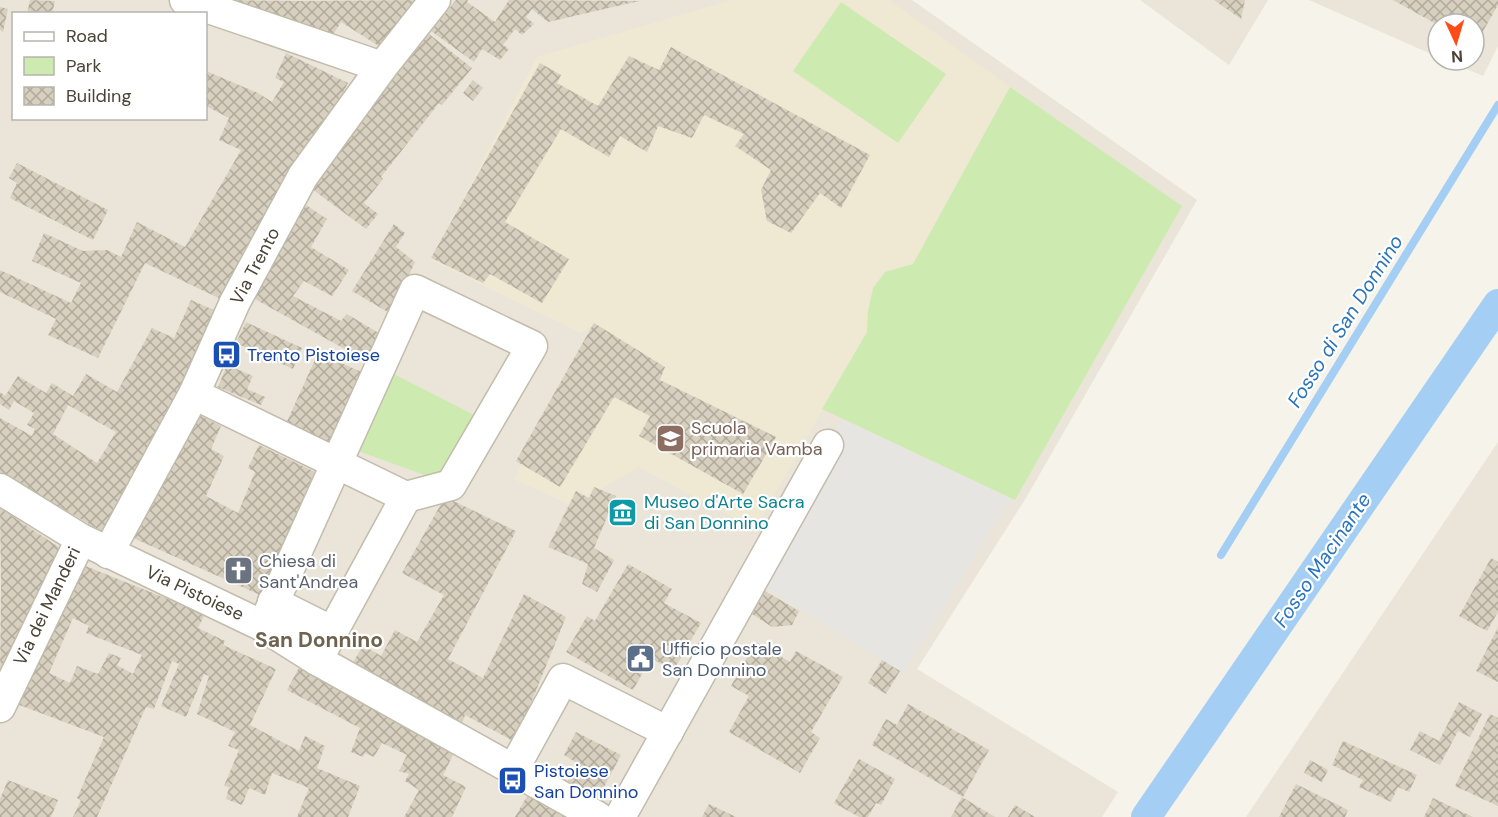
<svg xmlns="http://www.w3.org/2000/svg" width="1498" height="817" font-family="'DM Sans',sans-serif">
  <defs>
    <pattern id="building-cross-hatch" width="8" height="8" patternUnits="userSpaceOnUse" patternTransform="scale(1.5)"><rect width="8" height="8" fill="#d8d0bf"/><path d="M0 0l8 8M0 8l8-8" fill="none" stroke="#b1aa9c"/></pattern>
  </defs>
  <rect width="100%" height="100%" fill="#f5f3ea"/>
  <!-- residential -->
  <g fill="#eae5d8" fill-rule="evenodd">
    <path d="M 0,0 L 912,0 L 1197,200 L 1026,498 L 917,669 L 1118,792 L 1102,817 L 0,817 ZM 14,14 L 206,14 L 206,118 L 14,118 Z"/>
    <polygon points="1140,0 1268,0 1229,65"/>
    <polygon points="1309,0 1498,0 1498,46 1483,76 1446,60 1474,60 1474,24 1438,24 1438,57"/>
    <polygon points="1498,442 1498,817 1246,817"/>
  </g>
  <!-- education -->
  <polygon fill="#efe9d3" points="732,0 889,0 1010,87 913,265 885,272 868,311 867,332 755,529 638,467 572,506 514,479 594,324 581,333 431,260 537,57"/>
  <!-- green -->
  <g fill="#cdebb1">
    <polygon points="841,2 946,74 898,143 793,71"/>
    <polygon points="1010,87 1182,206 1015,500 822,409 867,332 868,311 873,288 885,272 913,264"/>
    <polygon points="386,370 474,415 441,481 350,448"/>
  </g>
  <!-- parking -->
  <polygon fill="#e7e5e1" points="842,419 1010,498 903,673 753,580"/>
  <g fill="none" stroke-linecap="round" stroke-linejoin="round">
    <!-- stream -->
    <polyline stroke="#a5cef4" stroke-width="8" points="1221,555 1498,105"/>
    <!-- canal -->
    <polyline stroke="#a5cef4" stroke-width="30" points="1146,817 1498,304"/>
  </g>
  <!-- building -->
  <g fill="url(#building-cross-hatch)" fill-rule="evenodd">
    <polygon points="30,0 55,1 52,14 27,14"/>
    <polygon points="221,0 303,1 420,0 385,50 341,22 331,38"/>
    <polygon points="456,0 468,0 467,2 495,22 509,0 639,1 548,22 532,9 526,17 534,24 522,35 515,29 503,45 509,49 500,60 482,49 474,62 431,31"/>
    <polygon points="1214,0 1245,0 1241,19"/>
    <polygon points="1393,0 1498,0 1498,5 1474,47 1474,24 1438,25"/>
    <polygon points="0,7 8,9 3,32 0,30"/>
    <polygon points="429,34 472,68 442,105 439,103 381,177 383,179 364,203 378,214 366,229 312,189 370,108"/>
    <polygon points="671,47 870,155 841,208 820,193 791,233 767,221 761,190 771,170 735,146 744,134 704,115 692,138 658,126 647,152 620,136 609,157 561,129 505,222 569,259 542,303 490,274 483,283 431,258 540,63 561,75 557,83 598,106 629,56 659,70"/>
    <polygon points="286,53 348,83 339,100 347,104 225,301 145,263 98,358 48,335 56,319 0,292 0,270 71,303 81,283 32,261 44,233 83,251 107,250 121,257 137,222 185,247 241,150 219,140 229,118 206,106 206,71 258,93 272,102 284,82 275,78"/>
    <polygon points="473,80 483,88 473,101 463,93"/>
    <polygon points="17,163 108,210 93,240 10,198 17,183 9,178"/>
    <polygon points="306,205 327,219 311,247 349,270 332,296 304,281 293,296 341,321 347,314 382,335 368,362 246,294"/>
    <polygon points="394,224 405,233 396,247 415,262 391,314 352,291"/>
    <path d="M 191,300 L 221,313 L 103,532 L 0,472 L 0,418 L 32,436 L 35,429 L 27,425 L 34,413 L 14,401 L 9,410 L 0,404 L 0,392 L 5,396 L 18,376 L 46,393 L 52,383 L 73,396 L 86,374 L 117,392 L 152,328 L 174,338 ZM 68,405 L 116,432 L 97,463 L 53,434 Z"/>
    <polygon points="246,322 302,348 293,369 236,343"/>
    <polygon points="594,323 665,367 660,380 776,437 743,494 639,436 650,416 614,397 560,487 516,461"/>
    <polygon points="318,353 364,373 331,446 285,426"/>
    <polygon points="227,365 253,376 247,389 265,397 261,405 218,387"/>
    <polygon points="197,414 221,426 211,449 224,456 206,496 238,513 255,472 248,468 259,445 315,472 260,595 131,537"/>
    <polygon points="594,487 616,496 594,548 614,560 597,592 582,584 588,564 548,547 576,491 589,498"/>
    <polygon points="445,497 516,531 448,659 483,678 524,594 566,617 515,742 465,715 461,727 350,668 363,645 381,656 395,630 417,642 444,595 402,573"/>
    <polygon points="0,508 60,548 0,678 1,586"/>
    <polygon points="1491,558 1498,562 1498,612 1487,631 1459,616"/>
    <polygon points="628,564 672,589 664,603 701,623 673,671 651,658 633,690 566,652 587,616 595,621"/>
    <path d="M 83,565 L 205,614 L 198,628 L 225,641 L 223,645 L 276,669 L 250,725 L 299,751 L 305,736 L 325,746 L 317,768 L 360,786 L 348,817 L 297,817 L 309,788 L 272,773 L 265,795 L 249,788 L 242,805 L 226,799 L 229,787 L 224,786 L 239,750 L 228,746 L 235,732 L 197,714 L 209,676 L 204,674 L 186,717 L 161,706 L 179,664 L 172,661 L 154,709 L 146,707 L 97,817 L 73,817 L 81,800 L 77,798 L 104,737 L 14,703 ZM 73,618 L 89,626 L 86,633 L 142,655 L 133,674 L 117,665 L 121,658 L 109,653 L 98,674 L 77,666 L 70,683 L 49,673 Z"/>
    <polygon points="765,591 799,611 792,625 772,627 752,614"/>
    <polygon points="1498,627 1498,682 1476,671"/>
    <polygon points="756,642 790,662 796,651 843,677 811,732 820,738 800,773 729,732 749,696 731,686"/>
    <polygon points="882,660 900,671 886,694 868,683"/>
    <polygon points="301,664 457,747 443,775 466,787 452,817 404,817 419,790 405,781 409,774 399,771 407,755 382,743 374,757 365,753 363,757 351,752 360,728 287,690"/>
    <polygon points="1459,702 1482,714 1470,737 1458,731 1440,765 1410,750 1420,731 1439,741"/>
    <polygon points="908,704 989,750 963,797 872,745 886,719 897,725"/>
    <polygon points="1490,714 1498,718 1498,806 1455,786"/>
    <polygon points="576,732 621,755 596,802 565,786 577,763 564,755"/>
    <polygon points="1343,741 1417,775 1409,792 1398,787 1391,802 1359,787 1363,780 1332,765"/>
    <polygon points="859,759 895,779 881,805 876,803 868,817 859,817 834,803"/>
    <polygon points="1310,760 1328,770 1322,782 1304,773"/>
    <polygon points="8,780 58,800 51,817 0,817 0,799"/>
    <polygon points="1296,784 1348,810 1345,817 1279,817"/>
    <polygon points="530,791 575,817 515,817"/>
    <polygon points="962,797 995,817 951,817"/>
    <polygon points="1433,798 1473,817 1424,817"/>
    <polygon points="709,804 736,817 702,817"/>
    <polygon points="1015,805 1035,817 1008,817"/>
  </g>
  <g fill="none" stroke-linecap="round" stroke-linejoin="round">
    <defs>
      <g id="minor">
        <polyline points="185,0 382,67"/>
        <polyline points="194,394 406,497 451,485 532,346 415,290 263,626"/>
        <polyline points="0,489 81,539 263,626 317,660 598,817"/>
        <polyline points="108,553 194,394 235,302 303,176 382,67 435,0"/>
        <polyline points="273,602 333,632"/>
        <polyline points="317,660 406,497"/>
        <polyline points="0,707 81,539"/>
        <polyline points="513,770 563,679 668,732"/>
        <polyline points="620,817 828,445"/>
      </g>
    </defs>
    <!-- minor casing -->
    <use href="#minor" stroke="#c2bcac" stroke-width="33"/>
    <!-- minor -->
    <use href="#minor" stroke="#fff" stroke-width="30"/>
  </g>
  <!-- icons -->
  <defs>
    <symbol id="bus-square" viewBox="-11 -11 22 22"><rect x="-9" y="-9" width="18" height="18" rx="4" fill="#1a4fb4" stroke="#fff"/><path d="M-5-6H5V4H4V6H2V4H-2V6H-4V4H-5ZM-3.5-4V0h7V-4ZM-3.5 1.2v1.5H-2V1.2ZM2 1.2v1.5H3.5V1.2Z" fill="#fff"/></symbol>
    <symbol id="school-square" viewBox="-11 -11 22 22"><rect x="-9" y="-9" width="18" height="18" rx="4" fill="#8d6e63" stroke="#fff"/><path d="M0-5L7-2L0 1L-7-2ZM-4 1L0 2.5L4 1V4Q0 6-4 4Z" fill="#fff"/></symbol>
    <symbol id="museum-square" viewBox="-11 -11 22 22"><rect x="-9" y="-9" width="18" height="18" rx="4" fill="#0f9aa8" stroke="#fff"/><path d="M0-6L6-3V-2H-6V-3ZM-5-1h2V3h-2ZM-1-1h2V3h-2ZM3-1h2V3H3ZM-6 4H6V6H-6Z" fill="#fff"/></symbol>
    <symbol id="church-square" viewBox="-11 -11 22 22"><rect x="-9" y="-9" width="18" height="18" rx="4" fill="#6b7280" stroke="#fff"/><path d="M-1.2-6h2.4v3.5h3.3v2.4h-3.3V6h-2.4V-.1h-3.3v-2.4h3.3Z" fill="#fff"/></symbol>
    <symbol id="civic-square" viewBox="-11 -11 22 22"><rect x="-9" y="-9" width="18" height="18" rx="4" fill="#5c6f8a" stroke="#fff"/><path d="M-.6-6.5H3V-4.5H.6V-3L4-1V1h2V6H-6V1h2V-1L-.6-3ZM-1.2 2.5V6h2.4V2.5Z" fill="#fff"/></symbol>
  </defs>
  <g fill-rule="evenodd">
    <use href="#bus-square" x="210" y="338" width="33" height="33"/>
    <use href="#school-square" x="654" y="422" width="33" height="33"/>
    <use href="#museum-square" x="606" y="496" width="33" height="33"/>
    <use href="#church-square" x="222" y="554" width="33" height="33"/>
    <use href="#civic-square" x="624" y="642" width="33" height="33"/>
    <use href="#bus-square" x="496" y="764" width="33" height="33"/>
  </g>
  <g text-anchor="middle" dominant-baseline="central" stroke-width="4.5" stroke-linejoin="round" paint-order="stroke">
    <!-- street labels -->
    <g font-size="18" fill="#4a4437" stroke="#fff">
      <text transform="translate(255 266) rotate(-62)">Via Trento</text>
      <text transform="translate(195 593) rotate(25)">Via Pistoiese</text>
      <text transform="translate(47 606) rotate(-64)">Via dei Manderi</text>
    </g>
    <!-- transit labels -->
    <g font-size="18" fill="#164399" stroke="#fff" text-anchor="start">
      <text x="247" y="355">Trento Pistoiese</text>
      <text x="534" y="771">Pistoiese<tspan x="534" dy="21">San Donnino</tspan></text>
    </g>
    <!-- education labels -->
    <g font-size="18" fill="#785e54" stroke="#fff" text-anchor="start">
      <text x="691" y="428">Scuola<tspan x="691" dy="21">primaria Vamba</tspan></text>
    </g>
    <!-- culture labels -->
    <g font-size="18" fill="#0d838f" stroke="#fff" text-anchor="start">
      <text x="644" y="502">Museo d'Arte Sacra<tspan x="644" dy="21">di San Donnino</tspan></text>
    </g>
    <!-- worship labels -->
    <g font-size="18" fill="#5b616d" stroke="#fff" text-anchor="start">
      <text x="259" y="561">Chiesa di<tspan x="259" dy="21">Sant'Andrea</tspan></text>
    </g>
    <!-- service labels -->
    <g font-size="18" fill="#4e5e75" stroke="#fff" text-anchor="start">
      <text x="662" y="649">Ufficio postale<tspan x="662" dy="21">San Donnino</tspan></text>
    </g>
    <!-- water labels -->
    <g font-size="20" font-style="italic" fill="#2b74bc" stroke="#fff">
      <text transform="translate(1345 321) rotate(-58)">Fosso di San Donnino</text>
      <text transform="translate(1322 560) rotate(-56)">Fosso Macinante</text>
    </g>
    <!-- quarter labels -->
    <g font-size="21" font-weight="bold" fill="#6d634e" stroke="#fff">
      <text x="319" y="640">San Donnino</text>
    </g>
  </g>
  <!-- legend -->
  <rect x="12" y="12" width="195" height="108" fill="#ffffff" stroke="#b7b4af" stroke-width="1.5"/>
  <rect x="24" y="32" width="30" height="9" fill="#ffffff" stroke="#b7b4af" stroke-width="1.5"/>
  <text x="66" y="42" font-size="18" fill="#4a4437">Road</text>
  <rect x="24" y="57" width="30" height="18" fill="#cdebb1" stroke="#b7b4af" stroke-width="1.5"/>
  <text x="66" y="72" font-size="18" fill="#4a4437">Park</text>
  <rect x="24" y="87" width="30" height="18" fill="url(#building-cross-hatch)" stroke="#b7b4af" stroke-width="1.5"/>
  <text x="66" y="102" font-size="18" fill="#4a4437">Building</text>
  <!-- north arrow -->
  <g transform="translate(1456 42) rotate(176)"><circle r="28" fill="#ffffff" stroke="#b7b4af" stroke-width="1.5"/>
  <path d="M0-4.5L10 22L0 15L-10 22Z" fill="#ff4b17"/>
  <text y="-9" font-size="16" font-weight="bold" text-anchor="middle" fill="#4a4437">N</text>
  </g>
</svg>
